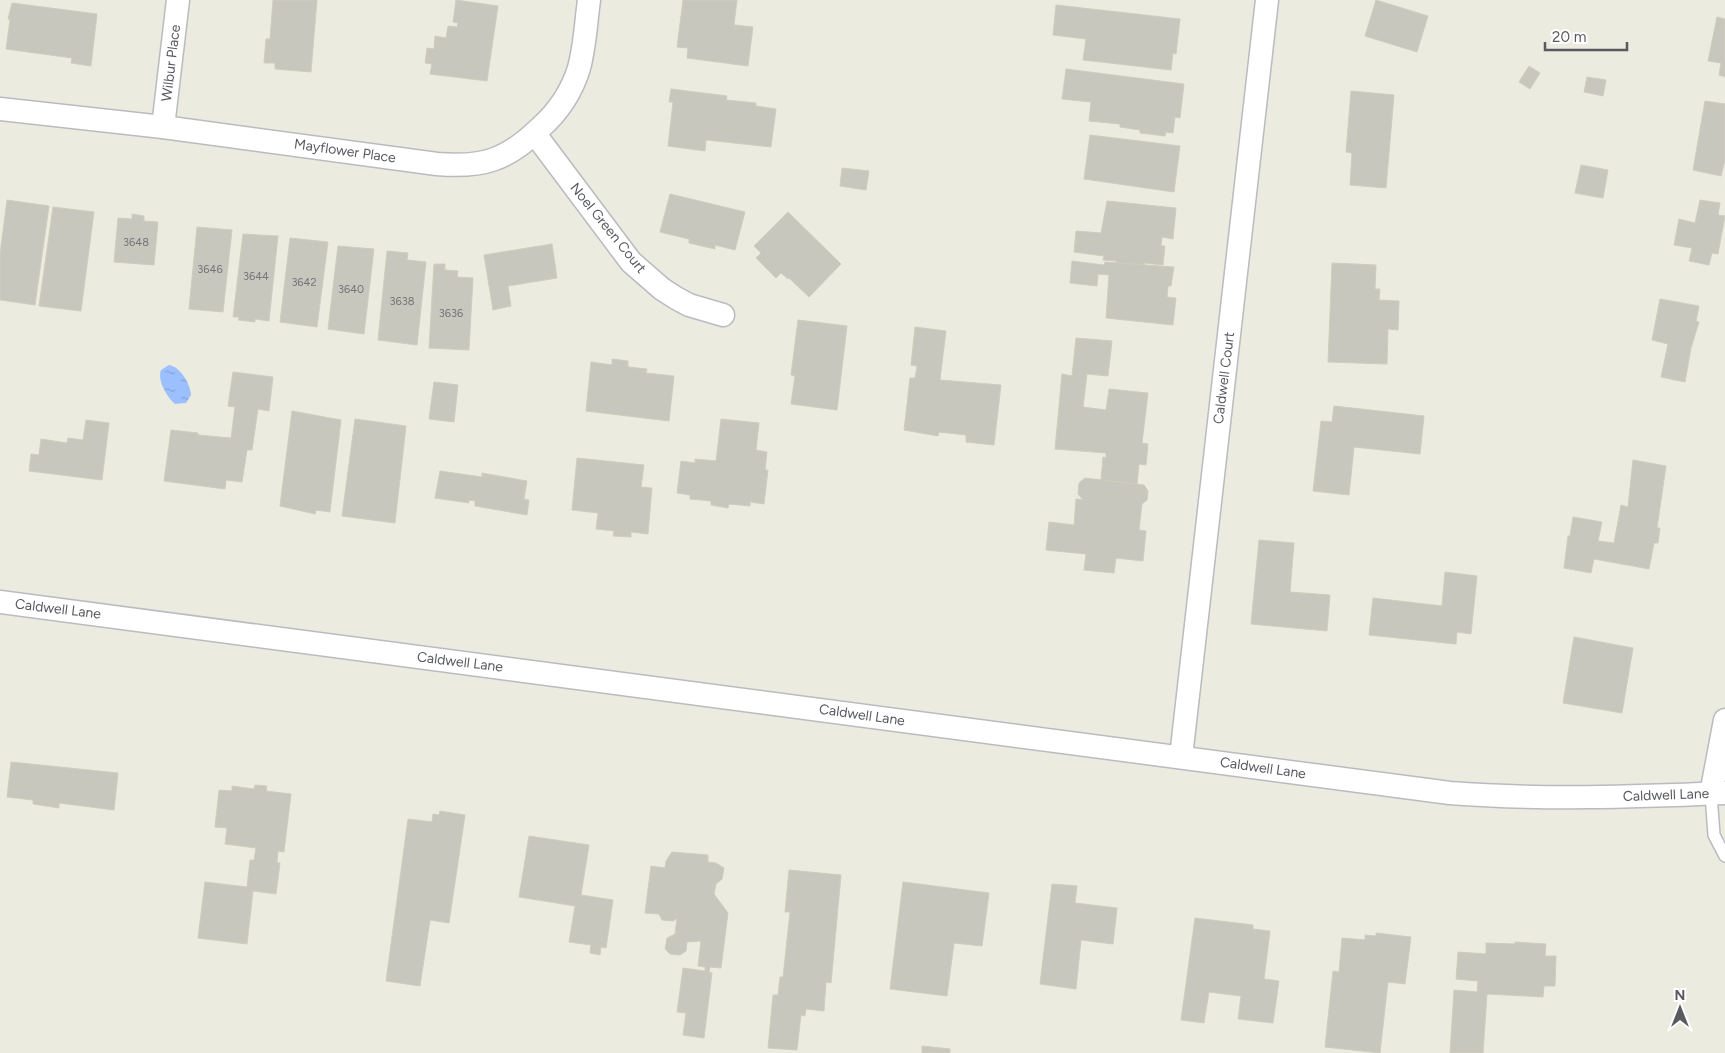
<svg xmlns="http://www.w3.org/2000/svg" width="1725" height="1053" font-family="Figtree,sans-serif">
  <defs>
    <pattern id="water-ripples" width="26" height="14" patternUnits="userSpaceOnUse" patternTransform="scale(1.25)"><rect width="26" height="14" fill="#9cc0fe"/><path d="M2 4q2-2 4 0t4 0M15 11q2-2 4 0t4 0" fill="none" stroke="#829fd1"/></pattern>
  </defs>
  <rect width="100%" height="100%" fill="#ebebdf"/>
  <!-- water -->
  <path fill="url(#water-ripples)" d="M 169,365 C 181,367 190,384 191,395 L 186,403 L 175,404 C 167,397 157,381 161,370 Z"/>
  <!-- building -->
  <g fill="#c8c7be" stroke="#d0cdbd">
    <polygon points="273,0 317,0 311,72 275,69 275,63 264,63 266,39 270,39"/>
    <polygon points="456,0 498,6 487,81 430,74 432,64 425,63 427,48 434,49 435,36 446,38 448,26 457,27 458,23 453,22"/>
    <polygon points="683,0 737,0 734,25 753,27 748,66 687,58 688,48 677,47"/>
    <polygon points="1376,0 1428,16 1417,52 1365,36"/>
    <polygon points="12,3 97,14 91,66 71,63 72,58 6,49 10,20 8,19"/>
    <polygon points="1056,5 1180,19 1176,54 1173,53 1171,70 1083,60 1086,39 1053,35"/>
    <polygon points="1717,17 1725,19 1725,77 1719,75 1721,63 1708,61"/>
    <polygon points="1529,66 1540,73 1530,89 1519,82"/>
    <polygon points="1066,69 1184,84 1180,118 1175,117 1173,133 1166,132 1165,136 1140,133 1140,130 1120,127 1120,124 1089,121 1091,102 1062,99"/>
    <polygon points="1587,77 1606,80 1603,96 1584,92"/>
    <polygon points="671,89 727,96 726,100 756,103 756,106 776,109 771,147 706,140 705,151 668,146 673,102 669,102"/>
    <polygon points="1351,91 1394,95 1386,188 1350,185 1352,153 1346,152"/>
    <polygon points="1705,101 1725,104 1725,160 1721,176 1693,170"/>
    <polygon points="1090,135 1180,146 1174,192 1084,179"/>
    <polygon points="1581,165 1608,170 1603,198 1575,193"/>
    <polygon points="842,168 869,171 866,190 840,186"/>
    <polygon points="670,194 745,212 735,250 715,245 715,249 689,243 689,239 660,232"/>
    <polygon points="7,200 49,206 35,305 0,300 0,254"/>
    <polygon points="1700,200 1720,203 1718,215 1725,216 1718,254 1712,253 1709,265 1689,261 1692,248 1674,245 1679,219 1695,223"/>
    <polygon points="1107,201 1176,208 1173,239 1162,237 1161,246 1165,246 1163,265 1144,263 1144,266 1116,263 1116,261 1103,260 1104,256 1074,252 1076,231 1101,233"/>
    <polygon points="53,207 94,212 81,311 39,306"/>
    <polygon points="788,212 841,264 809,297 789,278 788,279 781,273 776,278 756,258 761,253 754,246"/>
    <polygon points="132,214 144,216 144,221 158,222 154,265 114,262 118,218 132,219"/>
    <polygon points="197,227 232,230 223,312 189,309"/>
    <polygon points="243,234 278,236 269,321 255,319 255,322 238,320 239,317 233,317"/>
    <polygon points="290,238 328,242 317,327 280,322"/>
    <polygon points="552,244 557,278 508,286 511,306 493,310 484,255"/>
    <polygon points="338,246 374,249 364,334 328,329"/>
    <polygon points="387,251 408,253 407,260 426,262 417,345 378,340"/>
    <polygon points="1072,261 1104,265 1105,262 1174,267 1171,286 1168,286 1167,297 1176,298 1173,325 1106,318 1109,275 1098,274 1097,286 1070,283"/>
    <polygon points="1332,263 1376,265 1375,289 1380,289 1379,300 1399,301 1398,330 1388,329 1387,364 1328,362"/>
    <polygon points="434,264 445,264 445,270 458,271 457,277 473,278 469,350 429,348"/>
    <polygon points="1660,299 1699,306 1696,321 1699,322 1691,348 1685,382 1661,377 1668,344 1652,340"/>
    <polygon points="798,320 847,326 837,410 791,404 795,376 791,375"/>
    <polygon points="915,327 946,331 940,380 1001,385 994,445 966,442 966,435 939,432 938,436 904,430 910,378 915,378 917,366 911,365"/>
    <polygon points="1076,338 1112,341 1108,376 1087,374 1083,407 1106,410 1109,389 1148,393 1142,443 1148,444 1146,465 1139,464 1137,484 1101,480 1103,457 1106,458 1106,453 1055,449 1062,374 1072,376"/>
    <polygon points="612,359 628,361 628,367 647,369 646,373 674,376 669,421 586,411 591,362 612,365"/>
    <polygon points="233,372 273,377 269,411 258,409 252,450 247,450 242,482 226,480 225,489 164,481 171,430 198,433 198,435 231,438 235,407 228,406"/>
    <polygon points="434,382 458,385 454,422 429,419"/>
    <polygon points="1334,406 1424,416 1420,454 1354,447 1349,495 1313,491 1321,421 1332,422"/>
    <polygon points="292,411 341,420 330,512 316,510 315,514 280,506"/>
    <polygon points="355,419 406,426 395,523 342,516"/>
    <polygon points="721,419 759,423 756,450 767,452 765,470 768,470 764,504 750,502 750,506 729,504 728,508 711,505 711,501 690,499 690,495 677,493 681,461 695,463 695,459 716,461"/>
    <polygon points="86,420 109,423 102,480 29,471 31,454 39,455 41,439 67,443 68,438 83,440"/>
    <polygon points="577,458 644,465 641,487 652,488 648,534 631,532 631,537 613,536 614,531 596,529 598,513 572,510"/>
    <polygon points="1633,460 1666,466 1657,528 1660,528 1658,543 1654,543 1649,569 1594,559 1591,573 1564,568 1568,536 1570,536 1573,517 1602,522 1598,541 1614,543 1621,505 1628,507"/>
    <polygon points="440,471 482,477 482,473 527,481 524,499 529,500 527,515 475,506 475,501 469,500 469,503 435,498"/>
    <polygon points="1085,478 1144,485 1148,491 1147,500 1142,504 1139,530 1146,531 1143,561 1116,558 1114,573 1084,570 1086,554 1046,550 1049,522 1074,525 1076,499 1083,500 1078,494 1079,483"/>
    <polygon points="1259,540 1294,543 1290,592 1330,595 1327,631 1251,624"/>
    <polygon points="1445,572 1477,576 1471,634 1457,632 1456,644 1369,635 1373,598 1442,606"/>
    <polygon points="1574,637 1633,648 1622,713 1563,703"/>
    <polygon points="11,762 118,773 114,810 59,803 59,808 33,804 33,800 7,797"/>
    <polygon points="255,785 267,786 266,791 291,794 284,852 278,851 277,863 280,863 276,894 253,891 247,944 198,938 205,882 247,887 250,860 254,860 256,848 225,844 227,828 215,827 219,790 232,791 232,786 254,789"/>
    <polygon points="440,811 465,815 449,923 430,920 420,986 386,981 408,819 432,822 433,814 439,815"/>
    <polygon points="529,836 589,845 581,895 613,900 606,948 601,947 600,955 590,953 591,945 569,942 575,906 519,897"/>
    <polygon points="672,852 708,855 708,862 716,863 724,868 722,879 716,884 714,894 728,913 721,968 710,967 709,972 712,973 704,1038 683,1035 686,1013 677,1012 683,968 705,971 705,967 698,966 701,941 687,942 686,951 680,955 670,954 665,949 667,938 675,934 677,918 673,921 662,920 659,914 645,913 651,866 665,868 666,861"/>
    <polygon points="789,870 841,875 831,983 826,982 824,1011 806,1009 805,1016 801,1015 797,1050 768,1048 773,995 778,995 780,977 783,977 790,912 785,912"/>
    <polygon points="903,882 989,893 982,946 954,943 947,996 890,989"/>
    <polygon points="1052,884 1077,886 1075,903 1117,908 1113,944 1081,940 1076,989 1040,984"/>
    <polygon points="1195,918 1253,925 1253,929 1270,931 1264,979 1279,981 1273,1023 1238,1019 1241,996 1209,992 1204,1023 1181,1020"/>
    <polygon points="1376,933 1411,937 1405,984 1388,982 1380,1053 1325,1047 1333,971 1339,972 1342,938 1365,940 1365,935 1376,936"/>
    <polygon points="1515,942 1546,944 1545,956 1556,956 1555,986 1544,986 1543,997 1487,994 1483,1053 1450,1053 1454,990 1477,992 1478,981 1456,979 1458,952 1486,954 1486,943 1515,944"/>
    <polygon points="922,1046 950,1049 950,1053 922,1053"/>
  </g>
  <g fill="none" stroke-linecap="round" stroke-linejoin="round">
    <defs>
      <polyline id="lane" points="1711,794 1714,835 1725,856"/>
      <g id="street">
        <path d="M 0,109 L 163,127 L 437,164 C 483,168 507,160 540,128 C 558,112 572,91 579,68 C 585,46 586,22 589,0"/>
        <polyline points="163,127 178,0"/>
        <polyline points="535,134 631,262 662,289 676,298 689,305 723,315"/>
        <path d="M 0,602 L 1450,793 C 1542,800 1633,797 1725,793"/>
        <polyline points="1181,757 1267,0"/>
        <polyline points="1711,794 1725,720"/>
      </g>
    </defs>
    <!-- lane casing -->
    <use href="#lane" stroke="#babbc1" stroke-width="14"/>
    <!-- street casing -->
    <use href="#street" stroke="#babbc1" stroke-width="25"/>
    <!-- lane -->
    <use href="#lane" stroke="#fff" stroke-width="11"/>
    <!-- street -->
    <use href="#street" stroke="#fff" stroke-width="22"/>
  </g>
  <g text-anchor="middle" dominant-baseline="central" stroke-width="5" stroke-linejoin="round" paint-order="stroke">
    <!-- number labels -->
    <g font-size="11" fill="#747578">
      <text x="136" y="242">3648</text>
      <text x="210" y="269">3646</text>
      <text x="256" y="276">3644</text>
      <text x="304" y="282">3642</text>
      <text x="351" y="289">3640</text>
      <text x="402" y="301">3638</text>
      <text x="451" y="313">3636</text>
    </g>
    <!-- street labels -->
    <g font-size="14" fill="#585a60" stroke="#fff">
      <text transform="translate(171 63) rotate(-83)">Wilbur Place</text>
      <text transform="translate(345 151) rotate(8)">Mayflower Place</text>
      <text transform="translate(608 228) rotate(51)">Noel Green Court</text>
      <text transform="translate(1224 378) rotate(-83)">Caldwell Court</text>
      <text transform="translate(58 609) rotate(7)">Caldwell Lane</text>
      <text transform="translate(460 662) rotate(7)">Caldwell Lane</text>
      <text transform="translate(862 715) rotate(8)">Caldwell Lane</text>
      <text transform="translate(1263 768) rotate(8)">Caldwell Lane</text>
      <text transform="translate(1666 795) rotate(-2)">Caldwell Lane</text>
    </g>
  </g>
  <!-- north arrow -->
  <g transform="translate(1680 1008)" stroke="#ffffff" stroke-width="4" paint-order="stroke">
  <path d="M0-4L9 19L0 12L-9 19Z" fill="#585a60"/>
  <text y="-8" font-size="14" font-weight="bold" text-anchor="middle" fill="#585a60">N</text>
  </g>
  <!-- scale -->
  <path d="M1545 42v8h82v-8" fill="none" stroke="#585a60" stroke-width="2.5"/>
  <text x="1552" y="42" font-size="15" fill="#585a60" stroke="#ffffff" stroke-width="4" paint-order="stroke">20 m</text>
</svg>
